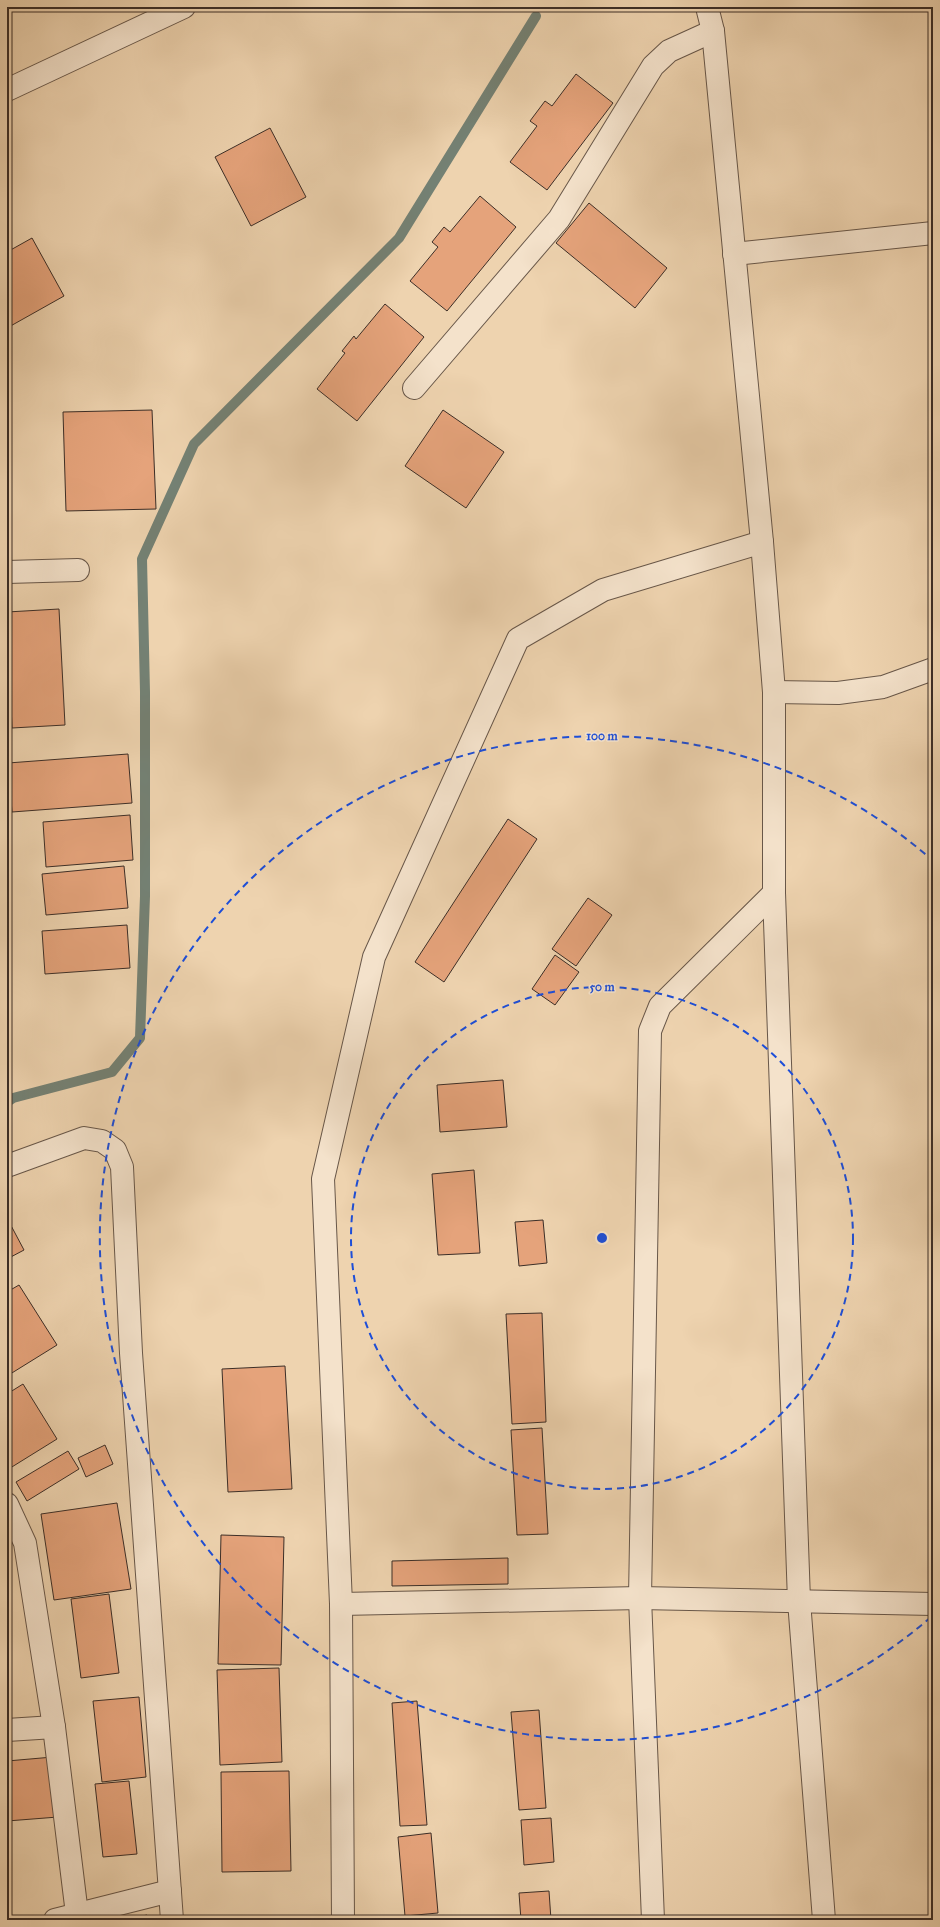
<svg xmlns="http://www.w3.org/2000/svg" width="940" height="1927" font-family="'IM FELL Great Primer',serif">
  <rect width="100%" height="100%" fill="#eed3af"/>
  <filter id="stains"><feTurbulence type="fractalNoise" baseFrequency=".005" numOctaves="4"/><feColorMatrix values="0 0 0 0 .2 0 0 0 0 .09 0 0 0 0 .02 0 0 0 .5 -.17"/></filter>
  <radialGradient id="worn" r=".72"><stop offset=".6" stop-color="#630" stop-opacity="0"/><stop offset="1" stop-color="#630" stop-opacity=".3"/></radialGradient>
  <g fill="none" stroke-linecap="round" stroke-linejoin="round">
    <!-- stream -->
    <polyline stroke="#748174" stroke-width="10" points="7,1102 13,1098 112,1072 140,1038 145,896 145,692 142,559 194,444 399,238 536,16"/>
  </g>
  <!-- building -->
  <g fill="#e5a37b" stroke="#3c2e27">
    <polygon points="576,74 613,103 547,190 510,162 537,126 530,121 545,101 552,106"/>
    <polygon points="270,128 306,197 251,226 215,157"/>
    <polygon points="480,196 516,227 447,311 410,281 438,247 432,242 444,227 450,232"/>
    <polygon points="589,203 667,268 635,308 556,243"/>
    <polygon points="32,238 64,296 7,328 7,252"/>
    <polygon points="385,304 424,337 357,421 317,389 345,353 342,351 354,336 356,339"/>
    <polygon points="152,410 156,509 66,511 63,412"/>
    <polygon points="443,410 504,452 466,508 405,466"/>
    <polygon points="59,609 65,725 12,728 7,612"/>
    <polygon points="128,754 132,803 12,812 8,763"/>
    <polygon points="130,815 133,860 46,867 43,822"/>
    <polygon points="508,819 537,839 444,982 415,962"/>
    <polygon points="124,866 128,908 46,915 42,874"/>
    <polygon points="588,898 612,915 576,966 552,949"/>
    <polygon points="127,925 130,968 45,974 42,931"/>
    <polygon points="555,955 579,972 555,1005 532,989"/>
    <polygon points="503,1080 507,1127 440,1132 437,1085"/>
    <polygon points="474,1170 480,1253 438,1255 432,1174"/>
    <polygon points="7,1218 24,1250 7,1259"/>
    <polygon points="543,1220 547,1263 519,1266 515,1222"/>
    <polygon points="19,1285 57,1345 7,1376 7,1292"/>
    <polygon points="542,1313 546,1422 512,1424 506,1314"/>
    <polygon points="285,1366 292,1489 228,1492 222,1369"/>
    <polygon points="23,1384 57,1439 7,1470 7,1394"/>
    <polygon points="542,1428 548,1534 517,1535 511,1430"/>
    <polygon points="105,1445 113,1464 86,1477 78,1458"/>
    <polygon points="68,1451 79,1469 27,1501 16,1482"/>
    <polygon points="117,1503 131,1589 54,1600 41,1514"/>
    <polygon points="221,1535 284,1537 281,1665 218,1664"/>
    <polygon points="508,1558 508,1584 392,1586 392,1561"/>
    <polygon points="109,1594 119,1673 81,1678 71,1599"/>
    <polygon points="279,1668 282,1762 220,1765 217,1670"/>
    <polygon points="139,1697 146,1777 102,1782 93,1701"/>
    <polygon points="417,1701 427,1825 400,1826 392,1703"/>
    <polygon points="539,1710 546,1808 519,1810 511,1712"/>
    <polygon points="53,1757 58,1817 7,1821 7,1761"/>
    <polygon points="289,1771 291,1871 222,1872 221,1772"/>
    <polygon points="129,1781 137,1854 103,1857 95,1784"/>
    <polygon points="551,1818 554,1862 524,1865 521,1820"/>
    <polygon points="431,1833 438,1913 405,1916 398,1837"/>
    <polygon points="549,1891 551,1920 521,1920 519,1893"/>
    <polygon points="147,1915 148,1920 120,1920"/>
  </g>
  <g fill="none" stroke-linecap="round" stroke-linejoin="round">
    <defs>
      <g id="minor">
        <polyline points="707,7 713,31 762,542 774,692 774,893 799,1601 824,1920"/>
        <polyline points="7,90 184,7"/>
        <polyline points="734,254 933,233"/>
        <polyline points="414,388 559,219 653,66 669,51 713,31"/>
        <polyline points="7,572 78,570"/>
        <polyline points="774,692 838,693 883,687 933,669"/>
        <polyline points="7,1166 84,1138 102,1141 115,1150 122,1167 131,1353 172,1920"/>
        <polyline points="7,1504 25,1543 54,1727 77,1914"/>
        <polyline points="341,1604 640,1598 933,1604"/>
        <polyline points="7,1730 54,1727"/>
        <polyline points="55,1920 170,1891"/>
        <polyline points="343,1920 341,1604 323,1179 374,957 518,639 603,590 762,542"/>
        <polyline points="653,1920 640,1598 650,1031 660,1006 774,893"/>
      </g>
    </defs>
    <!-- minor casing -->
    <use href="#minor" stroke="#685749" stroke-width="24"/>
    <!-- minor -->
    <use href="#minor" stroke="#f4e2cb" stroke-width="22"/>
  </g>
  <!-- distance rings -->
  <g fill="none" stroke="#1d4ed8" stroke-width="2" stroke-dasharray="7 5">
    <circle cx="602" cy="1238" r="251"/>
    <path d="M931 1617A502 502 0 1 1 931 859"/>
  </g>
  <circle cx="602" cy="1238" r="6" fill="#1d4ed8" stroke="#f4e2cb" stroke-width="2"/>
  <g font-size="12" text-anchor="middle" font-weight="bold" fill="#1d4ed8" stroke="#f4e2cb" stroke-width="3" stroke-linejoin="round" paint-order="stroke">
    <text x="602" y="740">100 m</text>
    <text x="602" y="991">50 m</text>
  </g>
  <!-- margin -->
  <rect width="940" height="1927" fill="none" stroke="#eed3af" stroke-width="24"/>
  <rect x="8" y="8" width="924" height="1911" fill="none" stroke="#3c2e27" stroke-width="2"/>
  <rect x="12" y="12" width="916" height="1903" fill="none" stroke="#3c2e27"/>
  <rect width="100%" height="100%" filter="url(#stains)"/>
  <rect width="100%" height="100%" fill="url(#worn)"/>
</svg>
